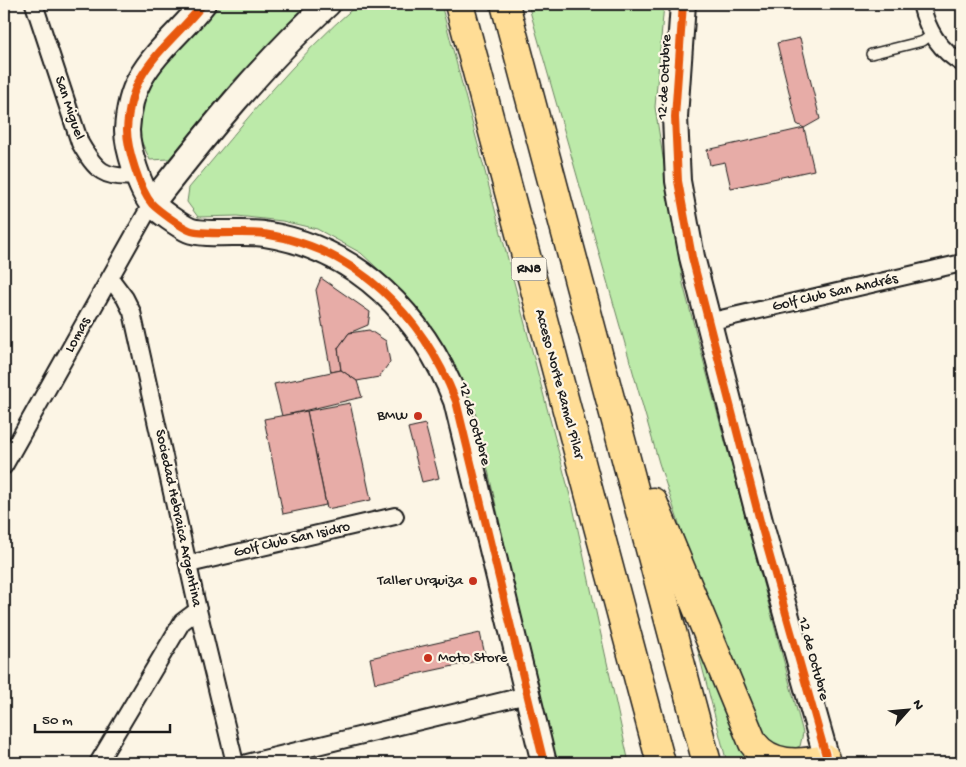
<svg xmlns="http://www.w3.org/2000/svg" width="966" height="767" font-family="'Gochi Hand',sans-serif">
  <rect width="100%" height="100%" fill="#fcf5e5"/>
  <filter id="ink" filterUnits="userSpaceOnUse"><feTurbulence type="fractalNoise" baseFrequency=".02" numOctaves="2"/><feDisplacementMap in="SourceGraphic" scale="10" xChannelSelector="R" yChannelSelector="G"/><feConvolveMatrix kernelMatrix="1 2 1 2 8 2 1 2 1" color-interpolation-filters="sRGB"/></filter>
  <g filter="url(#ink)">
    <!-- green -->
    <g fill="#bceaa9" stroke="#6c8362">
      <polygon points="222,4 307,4 236,78 169,159 150,160 138,134 144,96 157,71"/>
      <path d="M 358,4 L 441,4 L 573,507 L 629,763 L 553,763 L 474,407 L 445,347 L 407,296 L 361,253 L 317,229 L 282,221 L 237,216 L 198,217 L 187,202 L 189,188 C 243,124 295,58 358,4 Z"/>
      <polygon points="528,4 664,4 655,107 683,284 803,733 800,746 783,754 758,733 697,578 659,463"/>
      <polygon points="690,620 757,763 727,763"/>
    </g>
    <!-- building -->
    <g fill="#e7aca7" stroke="#1c1c1c">
      <polygon points="800,38 820,119 804,128 797,124 777,43"/>
      <polygon points="804,128 814,170 731,188 725,162 710,165 707,150"/>
      <polygon points="321,278 370,312 368,325 349,333 338,348 341,370 331,372 316,290"/>
      <polygon points="369,330 386,341 390,362 379,377 357,381 341,370 338,348 349,333"/>
      <polygon points="341,370 357,381 362,397 282,416 274,384"/>
      <polygon points="350,403 371,500 327,509 307,411"/>
      <polygon points="307,411 326,505 283,514 264,419"/>
      <polygon points="425,424 439,478 422,482 408,428"/>
      <polygon points="480,633 486,659 375,683 370,658"/>
    </g>
    <g fill="none" stroke-linecap="round" stroke-linejoin="round">
      <defs>
        <polyline id="lane" points="871,54 923,41 931,35"/>
        <g id="street">
          <path d="M 34,4 L 80,143 C 96,171 104,179 137,176"/>
          <path d="M 921,4 C 927,29 938,50 962,63"/>
          <polyline points="110,278 125,298 132,312 198,610 235,763"/>
          <polyline points="708,322 962,263"/>
          <polyline points="4,466 152,203"/>
          <polyline points="189,564 395,516"/>
          <polyline points="98,763 182,622 198,610"/>
          <polyline points="247,763 527,695"/>
        </g>
        <g id="secondary">
          <path d="M 203,4 C 184,29 156,50 140,79 C 132,93 128,113 127,130 C 127,148 140,190 152,204 C 159,211 180,226 189,230 C 202,236 247,231 264,234 C 357,248 423,316 456,401 L 544,763"/>
          <polyline points="683,4 675,117 678,181 692,257 761,525 828,763"/>
          <path d="M 152,203 C 207,133 262,64 328,4"/>
        </g>
        <g id="highway">
          <polyline points="459,4 661,763"/>
          <polyline points="505,4 707,763"/>
          <path d="M 653,502 L 753,743 C 771,767 799,764 826,759"/>
        </g>
      </defs>
      <!-- lane casing -->
      <use href="#lane" stroke="#1c1c1c" stroke-width="12"/>
      <!-- street casing -->
      <use href="#street" stroke="#1c1c1c" stroke-width="20"/>
      <!-- secondary casing -->
      <use href="#secondary" stroke="#1c1c1c" stroke-width="28"/>
      <!-- highway casing -->
      <use href="#highway" stroke="#1c1c1c" stroke-width="31"/>
      <!-- lane -->
      <use href="#lane" stroke="#fcf5e5" stroke-width="9"/>
      <!-- street -->
      <use href="#street" stroke="#fcf5e5" stroke-width="16"/>
      <!-- secondary -->
      <use href="#secondary" stroke="#fcf5e5" stroke-width="24"/>
      <!-- highway -->
      <use href="#highway" stroke="#ffdd96" stroke-width="28"/>
      <defs>
        <g id="cycleway">
          <path d="M 203,4 C 184,29 156,50 140,79 C 132,93 128,113 127,130 C 127,148 140,190 152,204 C 159,211 180,226 189,230 C 202,236 247,231 264,234 C 357,248 423,316 456,401 L 544,763"/>
          <polyline points="683,4 675,117 678,181 692,257 761,525 828,763"/>
        </g>
      </defs>
      <!-- cycleway casing -->
      <use href="#cycleway" stroke="#fcf5e5" stroke-width="11"/>
      <!-- cycleway -->
      <use href="#cycleway" stroke="#e8590c" stroke-width="8"/>
    </g>
  </g>
  <!-- markers -->
  <g fill="#c8321e" stroke="#fcf5e5" stroke-width="2">
    <circle cx="418" cy="416" r="5"/>
    <circle cx="473" cy="581" r="5"/>
    <circle cx="428" cy="658" r="5"/>
  </g>
  <g text-anchor="middle" dominant-baseline="central" stroke-width="4.5" stroke-linejoin="round" paint-order="stroke">
    <!-- shield labels -->
    <rect fill="#fcf5e5" stroke="#5f5d58" stroke-width="1" x="511.5" y="257.5" width="35" height="23" rx="4"/>
    <g font-size="14" font-weight="bold" fill="#1c1c1c">
      <text x="529" y="269">RN8</text>
    </g>
    <!-- street labels -->
    <g font-size="15" fill="#1c1c1c" stroke="#fcf5e5">
      <text transform="translate(665 77) rotate(-87)">12 de Octubre</text>
      <text transform="translate(69 108) rotate(71)">San Miguel</text>
      <text transform="translate(835 293) rotate(-13)">Golf Club San Andrés</text>
      <text transform="translate(78 335) rotate(-61)">Lomas</text>
      <text transform="translate(559 384) rotate(75)">Acceso Norte Ramal Pilar</text>
      <text transform="translate(474 424) rotate(74)">12 de Octubre</text>
      <text transform="translate(178 518) rotate(78)">Sociedad Hebraica Argentina</text>
      <text transform="translate(292 540) rotate(-13)">Golf Club San Isidro</text>
      <text transform="translate(813 659) rotate(75)">12 de Octubre</text>
    </g>
    <!-- poi labels -->
    <g font-size="15" fill="#1c1c1c" stroke="#fcf5e5" text-anchor="end">
      <text x="408" y="416">BMW</text>
      <text x="463" y="581">Taller Urquiza</text>
      <text x="438" y="658" text-anchor="start">Moto Store</text>
    </g>
  </g>
  <!-- margin -->
  <rect width="966" height="767" fill="none" stroke="#fcf5e5" stroke-width="20"/>
  <rect x="10" y="10" width="946" height="747" fill="none" stroke="#1c1c1c" stroke-width="2" filter="url(#ink)"/>
  <!-- north arrow -->
  <g transform="translate(908 710) rotate(63)" stroke="#fcf5e5" stroke-width="4" paint-order="stroke">
  <path d="M0-4L9 19L0 12L-9 19Z" fill="#1c1c1c"/>
  <text y="-8" font-size="14" font-weight="bold" text-anchor="middle" fill="#1c1c1c">N</text>
  </g>
  <!-- scale -->
  <path d="M35 724v8h135v-8" fill="none" stroke="#1c1c1c" stroke-width="2.5"/>
  <text x="42" y="724" font-size="15" fill="#1c1c1c" stroke="#fcf5e5" stroke-width="4" paint-order="stroke">50 m</text>
</svg>
